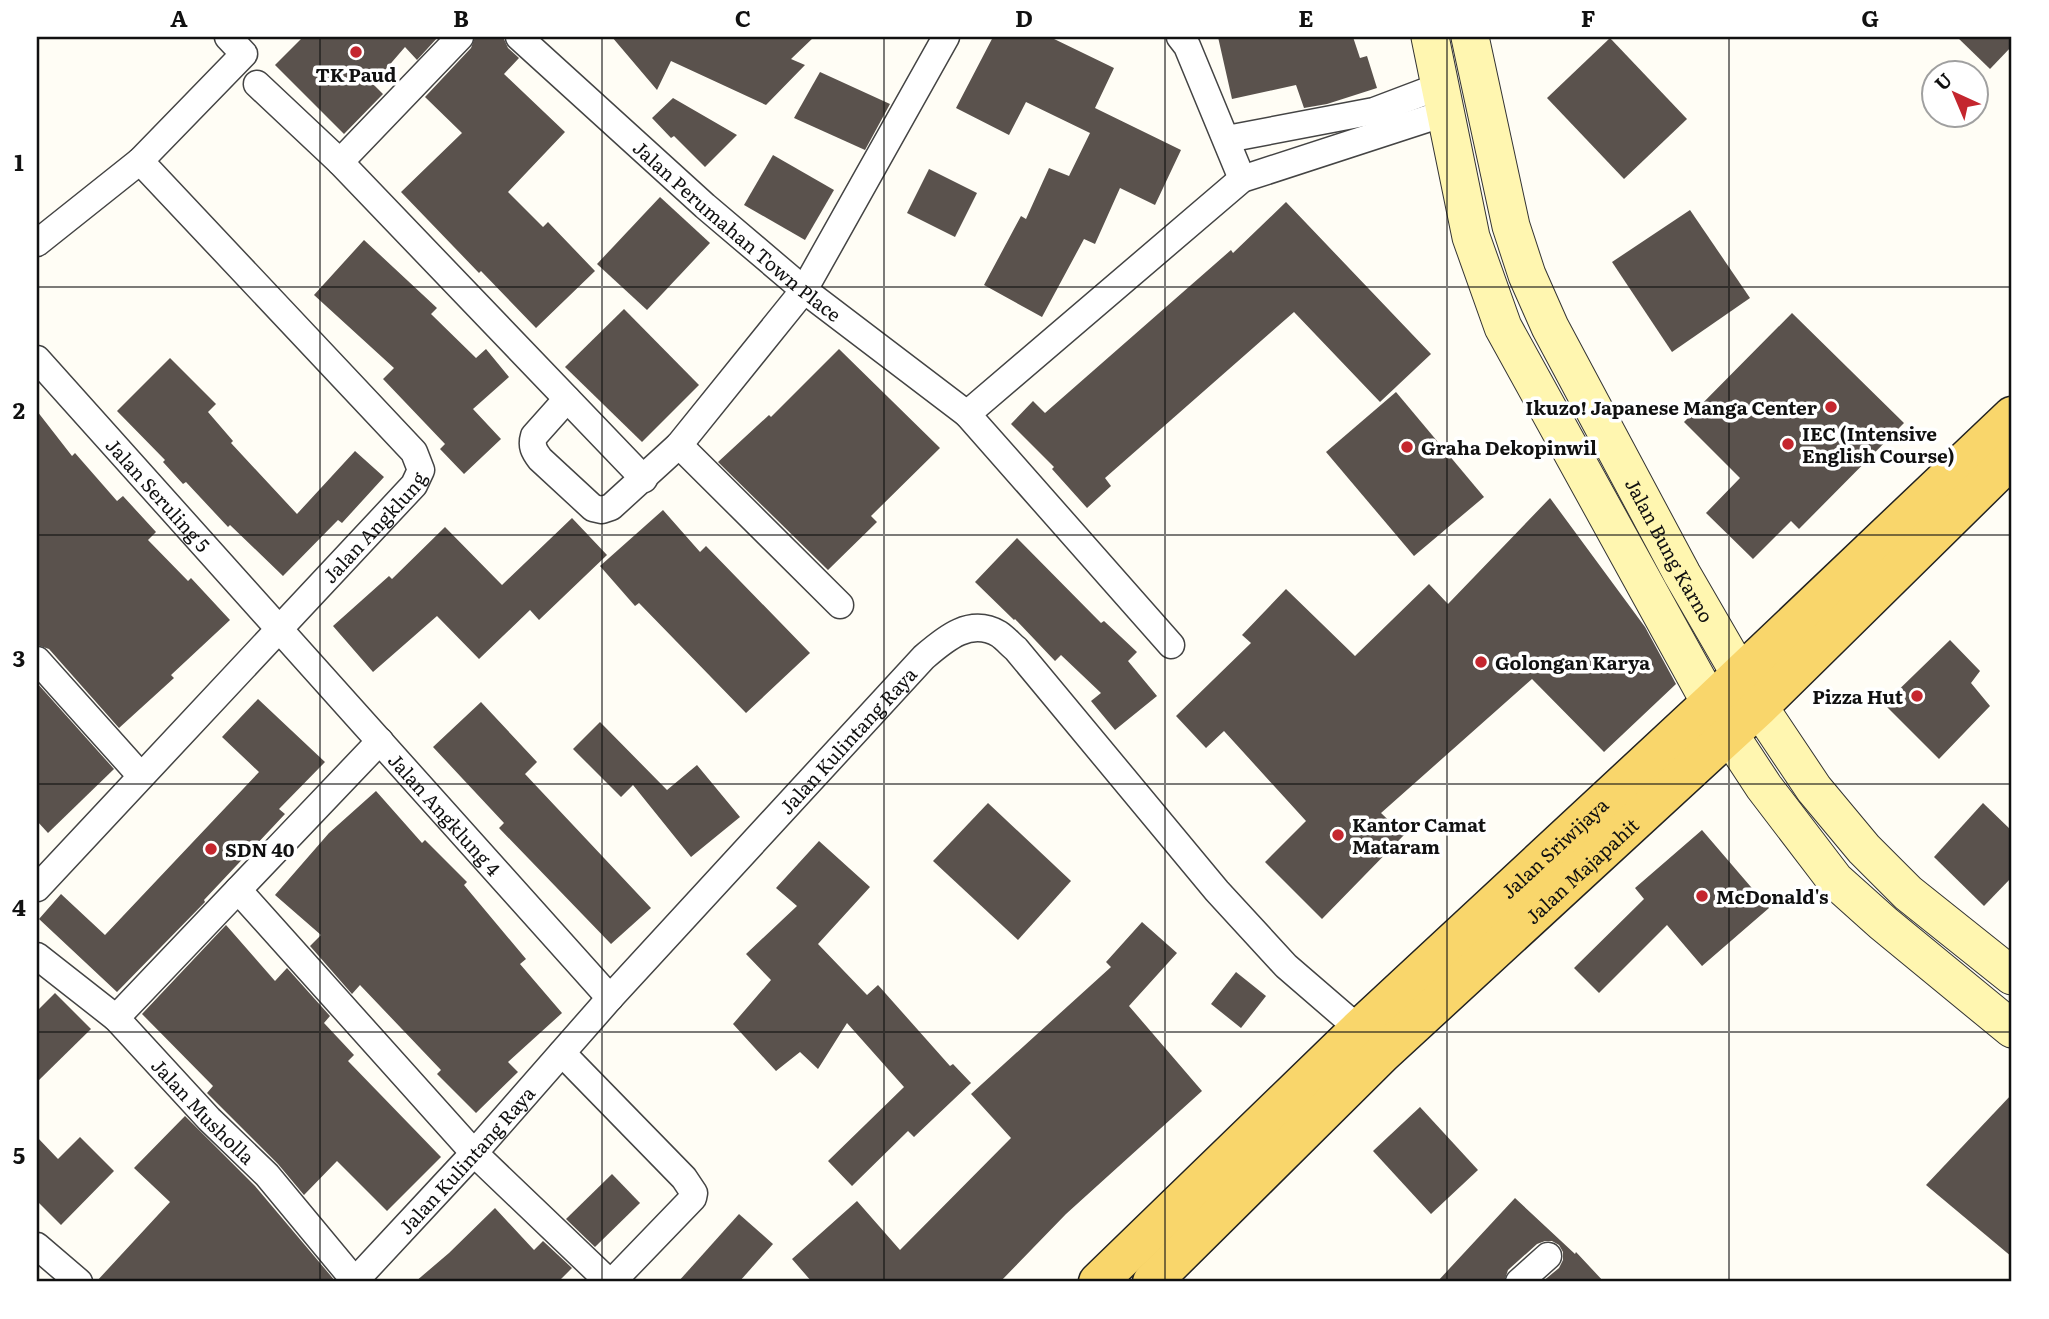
<svg xmlns="http://www.w3.org/2000/svg" width="2049" height="1319" font-family="Literata,serif">
  <rect width="100%" height="100%" fill="#fffdf5"/>
  <!-- building -->
  <g fill="#5a524d">
    <polygon points="303,37 438,37 417,60 405,47 373,84 383,94 344,134 275,65"/>
    <polygon points="475,37 502,37 504,39 508,48 519,58 504,74 565,132 508,192 543,227 548,222 595,271 536,328 481,271 479,273 401,192 462,133 425,97 471,48"/>
    <polygon points="612,37 814,37 791,59 805,65 766,105 671,61 657,90"/>
    <polygon points="993,37 1050,37 1114,68 1095,108 1181,150 1155,205 1120,188 1095,244 1084,239 1042,317 984,285 1021,216 1026,219 1049,168 1069,176 1090,133 1026,102 1009,135 956,108"/>
    <polygon points="1218,37 1353,37 1360,58 1367,56 1377,88 1327,104 1304,108 1296,85 1232,99"/>
    <polygon points="1957,37 2012,37 2012,46 1990,69"/>
    <polygon points="1610,38 1687,119 1624,179 1547,98"/>
    <polygon points="820,72 890,104 865,150 794,118"/>
    <polygon points="673,98 737,135 705,167 674,136 671,138 652,118"/>
    <polygon points="773,155 834,190 805,240 744,205"/>
    <polygon points="929,169 977,193 955,237 907,213"/>
    <polygon points="660,197 710,243 647,310 597,264"/>
    <polygon points="1286,202 1431,354 1380,402 1294,312 1105,478 1111,486 1087,508 1052,469 1054,467 1011,424 1033,401 1045,413 1231,250 1233,253"/>
    <polygon points="1690,210 1750,298 1672,352 1612,262"/>
    <polygon points="364,240 437,308 431,314 476,358 486,349 509,377 473,409 501,439 464,474 440,449 445,444 383,379 394,368 314,295"/>
    <polygon points="624,309 699,385 642,442 565,367"/>
    <polygon points="1792,313 1904,423 1799,529 1791,521 1753,559 1706,513 1740,478 1684,422"/>
    <polygon points="839,349 940,448 871,516 877,522 828,570 718,462 769,415 771,417"/>
    <polygon points="170,358 216,404 208,412 233,441 231,443 297,514 355,451 384,477 342,523 338,520 283,576 230,525 228,527 186,482 183,484 163,462 165,460 117,411"/>
    <polygon points="1396,392 1484,497 1414,556 1326,452"/>
    <polygon points="37,411 72,456 75,453 117,501 123,496 156,532 148,540 188,581 191,578 230,620 171,675 174,678 119,728 49,649 37,645"/>
    <polygon points="1550,498 1645,627 1676,684 1604,752 1532,679 1381,813 1404,835 1322,919 1265,862 1306,821 1224,731 1206,748 1176,716 1251,643 1242,635 1286,589 1355,656 1429,584 1448,604"/>
    <polygon points="663,510 700,552 706,546 810,653 746,713 639,603 635,606 600,566"/>
    <polygon points="572,518 607,555 539,620 530,610 479,659 437,616 373,672 333,626 389,576 392,579 445,527 502,585"/>
    <polygon points="1017,538 1101,623 1104,621 1137,652 1128,661 1157,696 1115,730 1091,701 1101,693 1061,655 1055,661 1015,619 1014,620 975,582"/>
    <polygon points="1950,640 1980,671 1971,683 1990,706 1939,759 1884,704"/>
    <polygon points="37,683 114,769 48,833 37,821"/>
    <polygon points="258,699 325,762 279,809 285,814 204,900 205,902 117,992 39,919 61,894 105,935 259,772 222,737"/>
    <polygon points="481,702 537,762 525,774 651,908 611,944 499,828 504,823 433,747"/>
    <polygon points="600,722 667,790 697,765 740,817 691,857 633,785 621,797 573,749"/>
    <polygon points="376,791 422,843 425,840 467,882 464,885 526,959 520,964 562,1013 508,1062 518,1072 476,1113 437,1074 441,1070 360,985 352,994 310,946 321,935 275,895 329,833"/>
    <polygon points="988,803 1071,881 1018,940 933,861"/>
    <polygon points="1983,803 2012,831 2012,877 1984,906 1934,857"/>
    <polygon points="1702,830 1769,908 1702,966 1667,925 1599,993 1574,968 1644,899 1635,888"/>
    <polygon points="819,841 870,887 818,944 867,995 878,985 950,1066 953,1064 971,1083 914,1137 908,1131 852,1186 828,1161 904,1087 847,1023 818,1069 800,1052 776,1071 733,1024 771,980 746,954 797,906 776,888"/>
    <polygon points="1142,922 1177,953 1129,1006 1202,1091 1066,1214 1000,1282 812,1282 792,1259 857,1201 900,1250 1011,1138 971,1094 1111,967 1106,962"/>
    <polygon points="226,925 275,981 287,968 330,1016 324,1023 354,1055 348,1061 441,1157 387,1211 337,1161 304,1195 278,1164 207,1093 213,1086 142,1014"/>
    <polygon points="1236,972 1266,996 1241,1028 1211,1004"/>
    <polygon points="55,993 91,1029 37,1082 37,1011"/>
    <polygon points="2012,1094 2012,1257 1926,1185"/>
    <polygon points="1420,1107 1478,1170 1431,1214 1373,1151"/>
    <polygon points="185,1116 255,1186 336,1282 96,1282 170,1202 134,1168"/>
    <polygon points="37,1137 58,1159 80,1137 114,1171 61,1225 37,1201"/>
    <polygon points="612,1174 640,1203 595,1247 566,1219"/>
    <polygon points="1515,1198 1575,1254 1576,1252 1604,1282 1542,1282 1559,1268 1563,1260 1563,1252 1559,1245 1552,1241 1545,1241 1537,1244 1508,1270 1504,1282 1437,1282"/>
    <polygon points="495,1208 534,1250 543,1241 572,1268 558,1282 415,1282 449,1253"/>
    <polygon points="739,1214 773,1244 739,1282 678,1282"/>
  </g>
  <g fill="none" stroke-linecap="round" stroke-linejoin="round">
    <defs>
      <g id="minor">
        <path id="s1" d="M 519,37 L 705,206 L 804,290 L 967,414 L 1171,645"/>
        <polyline points="1180,37 1187,46 1242,179"/>
        <polyline points="257,84 340,162 644,479"/>
        <polyline points="1227,139 1374,111 1440,86"/>
        <polyline points="340,162 460,37"/>
        <polyline points="37,243 140,161 244,54 228,37"/>
        <path id="s2" d="M 37,359 L 610,998"/>
        <path d="M 567,399 L 534,436 C 531,446 534,451 540,459 L 593,508 L 602,510 L 611,507 L 679,445 L 804,290 L 946,37"/>
        <polyline points="967,414 1242,179 1445,113"/>
        <polyline points="679,445 840,605"/>
        <polyline points="37,660 141,776"/>
        <path id="s3" d="M 37,888 L 414,485 L 421,470 L 414,452 L 140,161"/>
        <polyline points="238,890 474,1153 609,1282"/>
        <path id="s4" d="M 37,956 L 116,1018 L 209,1119 L 267,1175 L 355,1281"/>
        <polyline points="116,1018 380,741"/>
        <polyline points="562,1053 684,1178 694,1193 693,1198 612,1282"/>
        <polyline points="37,1246 79,1282"/>
        <path id="s5" d="M 354,1282 L 474,1153 L 610,998 L 924,657 C 945,639 970,617 999,634 C 1005,638 1011,645 1016,649 L 1217,891 L 1286,966 L 1359,1029"/>
        <polyline points="1519,1282 1548,1256"/>
      </g>
      <g id="secondary">
        <polyline points="1430,37 1471,237 1503,327 1718,717 1764,787 1835,880 1883,923 2012,1029"/>
        <path id="s6" d="M 1470,37 L 1511,226 L 1527,275 L 1550,327 L 1682,574 L 1759,707 L 1814,789 L 1864,849 L 1908,893 L 2012,976"/>
      </g>
      <g id="primary">
        <path id="s7" d="M 1098,1282 L 1359,1029 L 1710,703 L 2012,416"/>
        <path id="s8" d="M 1152,1282 L 1382,1054 L 1759,707 L 2012,458"/>
      </g>
    </defs>
    <!-- minor casing -->
    <use href="#minor" stroke="#444" stroke-width="29"/>
    <!-- secondary casing -->
    <use href="#secondary" stroke="#333" stroke-width="39"/>
    <!-- primary casing -->
    <use href="#primary" stroke="#222" stroke-width="41"/>
    <!-- minor -->
    <use href="#minor" stroke="#fff" stroke-width="26"/>
    <!-- secondary -->
    <use href="#secondary" stroke="#fff6b0" stroke-width="37"/>
    <!-- primary -->
    <use href="#primary" stroke="#f9d66b" stroke-width="38"/>
  </g>
  <!-- grid -->
  <path fill="none" stroke="#111" stroke-width="2" stroke-opacity="0.55" d="M 320,37 L 320,1282M 602,37 L 602,1282M 884,37 L 884,1282M 1165,37 L 1165,1282M 1447,37 L 1447,1282M 1729,37 L 1729,1282M 37,287 L 2012,287M 37,535 L 2012,535M 37,784 L 2012,784M 37,1032 L 2012,1032"/>
  <!-- markers -->
  <g fill="#c4262e" stroke="#fff" stroke-width="2.5">
    <circle cx="356" cy="52" r="7"/>
    <circle cx="1831" cy="407" r="7"/>
    <circle cx="1788" cy="444" r="7"/>
    <circle cx="1407" cy="447" r="7"/>
    <circle cx="1481" cy="662" r="7"/>
    <circle cx="1917" cy="696" r="7"/>
    <circle cx="1338" cy="835" r="7"/>
    <circle cx="211" cy="849" r="7"/>
    <circle cx="1702" cy="896" r="7"/>
  </g>
  <g text-anchor="middle" dominant-baseline="central" stroke-width="7" stroke-linejoin="round" paint-order="stroke">
    <!-- poi labels -->
    <g font-size="19" font-weight="bold" fill="#111" stroke="#fff" text-anchor="start">
      <text x="356" y="74" text-anchor="middle">TK Paud</text>
      <text x="1817" y="407" text-anchor="end">Ikuzo! Japanese Manga Center</text>
      <text x="1802" y="433">IEC (Intensive<tspan x="1802" dy="22">English Course)</tspan></text>
      <text x="1421" y="447">Graha Dekopinwil</text>
      <text x="1495" y="662">Golongan Karya</text>
      <text x="1903" y="696" text-anchor="end">Pizza Hut</text>
      <text x="1352" y="824">Kantor Camat<tspan x="1352" dy="22">Mataram</tspan></text>
      <text x="225" y="849">SDN 40</text>
      <text x="1716" y="896">McDonald's</text>
    </g>
    <!-- street labels -->
    <g font-size="19" fill="#111" stroke="#fff">
      <text stroke="none"><textPath href="#s1" startOffset="292">Jalan Perumahan Town Place</textPath></text>
      <text stroke="none"><textPath href="#s2" startOffset="182">Jalan Seruling 5</textPath></text>
      <text stroke="none"><textPath href="#s3" startOffset="494">Jalan Angklung</textPath></text>
      <text stroke="none"><textPath href="#s6" startOffset="555">Jalan Bung Karno</textPath></text>
      <text stroke="none"><textPath href="#s5" startOffset="733">Jalan Kulintang Raya</textPath></text>
      <text stroke="none"><textPath href="#s2" startOffset="611">Jalan Angklung 4</textPath></text>
      <text stroke="none"><textPath href="#s7" startOffset="630">Jalan Sriwijaya</textPath></text>
      <text stroke="none"><textPath href="#s8" startOffset="595">Jalan Majapahit</textPath></text>
      <text stroke="none"><textPath href="#s4" startOffset="228">Jalan Musholla</textPath></text>
      <text stroke="none"><textPath href="#s5" startOffset="166">Jalan Kulintang Raya</textPath></text>
    </g>
  </g>
  <!-- border -->
  <rect width="2049" height="1319" fill="none" stroke="#ffffff" stroke-width="77"/>
  <!-- north arrow -->
  <g transform="translate(1955 94) rotate(316)"><circle r="33" fill="#ffffff" stroke="#a0a0a0" stroke-width="2"/>
  <path d="M0-5L12 26L0 18L-12 26Z" fill="#c4262e"/>
  <text y="-10" font-size="19" font-weight="bold" text-anchor="middle" fill="#111111">U</text>
  </g>
  <rect x="38" y="38" width="1972" height="1242" fill="none" stroke="#111" stroke-width="2.5"/>
  <g font-size="23" text-anchor="middle" font-weight="bold" fill="#111">
    <text x="179" y="27">A</text>
    <text x="461" y="27">B</text>
    <text x="743" y="27">C</text>
    <text x="1024" y="27">D</text>
    <text x="1306" y="27">E</text>
    <text x="1588" y="27">F</text>
    <text x="1870" y="27">G</text>
    <text x="19" y="171">1</text>
    <text x="19" y="419">2</text>
    <text x="19" y="667">3</text>
    <text x="19" y="916">4</text>
    <text x="19" y="1164">5</text>
  </g>
</svg>
